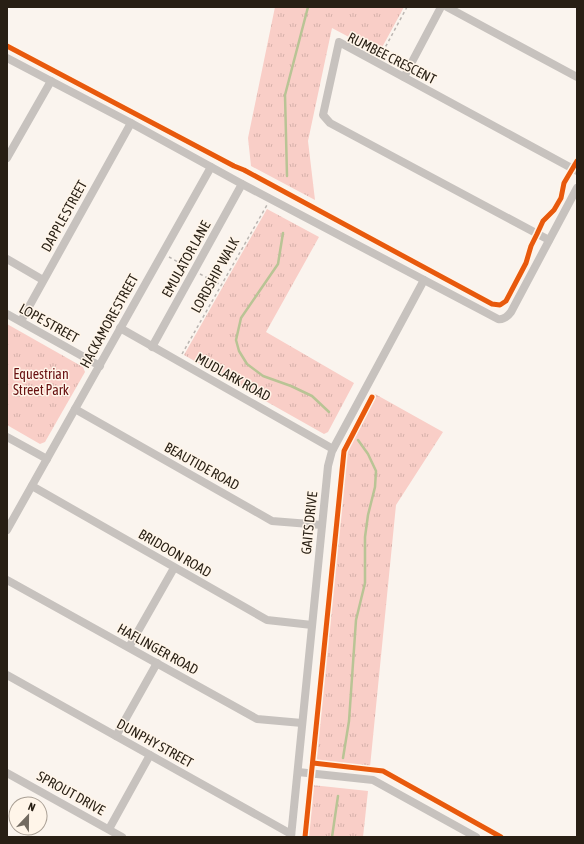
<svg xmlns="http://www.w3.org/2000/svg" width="584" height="844" font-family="'Asap Condensed',sans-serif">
  <defs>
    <pattern id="grass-tufts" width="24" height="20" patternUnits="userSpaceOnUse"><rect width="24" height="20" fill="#f9cec7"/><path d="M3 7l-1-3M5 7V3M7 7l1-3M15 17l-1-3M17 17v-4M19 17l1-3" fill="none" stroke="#d5b0aa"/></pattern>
  </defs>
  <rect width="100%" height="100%" fill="#faf4ee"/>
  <!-- grass -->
  <g fill="url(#grass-tufts)">
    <polygon points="275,7 404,7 379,53 332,28 308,141 315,200 251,166 248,138"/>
    <polygon points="267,209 319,237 266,332 354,383 328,432 324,434 184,355"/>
    <polygon points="7,324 83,367 85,372 45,442 40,444 7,425"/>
    <polygon points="375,394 443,432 396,505 370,767 314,761 311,757 341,458"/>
    <polygon points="312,785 368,791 363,837 303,837 308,788"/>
  </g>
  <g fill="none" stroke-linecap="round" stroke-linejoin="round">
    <!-- stream -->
    <g stroke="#b9c495" stroke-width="2.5">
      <polyline points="287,176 285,95 308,7"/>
      <polyline points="283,233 278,264 241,318 236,340 239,351 247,364 263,376 291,386 312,396 329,412"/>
      <polyline points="343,758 349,721 356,620 365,583 365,537 368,515 375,487 376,471 368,454 358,440"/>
      <polyline points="332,837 338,796"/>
    </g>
    <!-- path -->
    <g stroke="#bab5b1" stroke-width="1.5" stroke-dasharray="3 3" stroke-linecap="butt">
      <polyline points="380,57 407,7"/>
      <polyline points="169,257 187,267"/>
      <polyline points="200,274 221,285"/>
      <polyline points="182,354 267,205"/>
    </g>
    <!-- minor -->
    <g stroke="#c7c2be" stroke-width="8">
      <polyline points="447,7 577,77"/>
      <path d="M 7,58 L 131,123 L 242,184 L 498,319 C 504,320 508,316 511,312 L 577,188"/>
      <polyline points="404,77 441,7"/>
      <polyline points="7,158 51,81"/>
      <polyline points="549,240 330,123 323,115 339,42 577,171"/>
      <polyline points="7,259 43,280"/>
      <polyline points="7,314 100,366"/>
      <polyline points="21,321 131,123"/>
      <polyline points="120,328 333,449"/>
      <polyline points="152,347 242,184"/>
      <polyline points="75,409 272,521 322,525"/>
      <polyline points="7,437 47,459"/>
      <polyline points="32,486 267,620 312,625"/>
      <polyline points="7,530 211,167"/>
      <polyline points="7,580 257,719 302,723"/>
      <polyline points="129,647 174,568"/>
      <polyline points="7,675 291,834"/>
      <polyline points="116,736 157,663"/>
      <polyline points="298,772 373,780 476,837"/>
      <polyline points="7,773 122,837"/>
      <polyline points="109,829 150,755"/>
      <polyline points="291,837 328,466 332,451 424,280"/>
    </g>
    <defs>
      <g id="cycleway">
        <polyline points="7,46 234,166 244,170 492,304 500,305 506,301 526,263 531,246 537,234 543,221 554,210 561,198 564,183 577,161"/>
        <polyline points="313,763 383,771 501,837"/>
        <polyline points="305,837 344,451 372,397"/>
      </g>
    </defs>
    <!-- cycleway casing -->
    <use href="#cycleway" stroke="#fff5e9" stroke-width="8"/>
    <!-- cycleway -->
    <use href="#cycleway" stroke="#e8590c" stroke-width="5"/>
  </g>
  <g text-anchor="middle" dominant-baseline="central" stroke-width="3" stroke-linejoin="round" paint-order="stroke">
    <!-- street labels -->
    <g font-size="14" fill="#281f14" stroke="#fff5e9">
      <text transform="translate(392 58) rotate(27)">RUMBEE CRESCENT</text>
      <text transform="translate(64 216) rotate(-61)">DAPPLE STREET</text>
      <text transform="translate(186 259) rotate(-61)">EMULATOR LANE</text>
      <text transform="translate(215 275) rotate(-61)">LORDSHIP WALK</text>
      <text transform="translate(109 321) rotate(-61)">HACKAMORE STREET</text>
      <text transform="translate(49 323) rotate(29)">LOPE STREET</text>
      <text transform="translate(233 377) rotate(29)">MUDLARK ROAD</text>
      <text transform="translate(202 466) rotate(29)">BEAUTIDE ROAD</text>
      <text transform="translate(309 523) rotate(-84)">GAITS DRIVE</text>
      <text transform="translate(175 553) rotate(30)">BRIDOON ROAD</text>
      <text transform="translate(158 649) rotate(29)">HAFLINGER ROAD</text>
      <text transform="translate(155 743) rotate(29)">DUNPHY STREET</text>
      <text transform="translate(71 793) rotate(29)">SPROUT DRIVE</text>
    </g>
    <!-- park labels -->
    <g font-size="14" fill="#681111" stroke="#fff5e9">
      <text x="41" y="374">Equestrian<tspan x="41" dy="16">Street Park</tspan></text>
    </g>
  </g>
  <!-- border -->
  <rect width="584" height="844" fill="none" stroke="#281f14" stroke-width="16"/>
  <!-- north arrow -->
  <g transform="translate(28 816) rotate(22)"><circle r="19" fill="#fff5e9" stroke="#a99f94"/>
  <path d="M0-3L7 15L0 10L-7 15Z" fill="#726a60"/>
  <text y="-6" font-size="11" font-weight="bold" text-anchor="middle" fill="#281f14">N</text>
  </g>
</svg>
